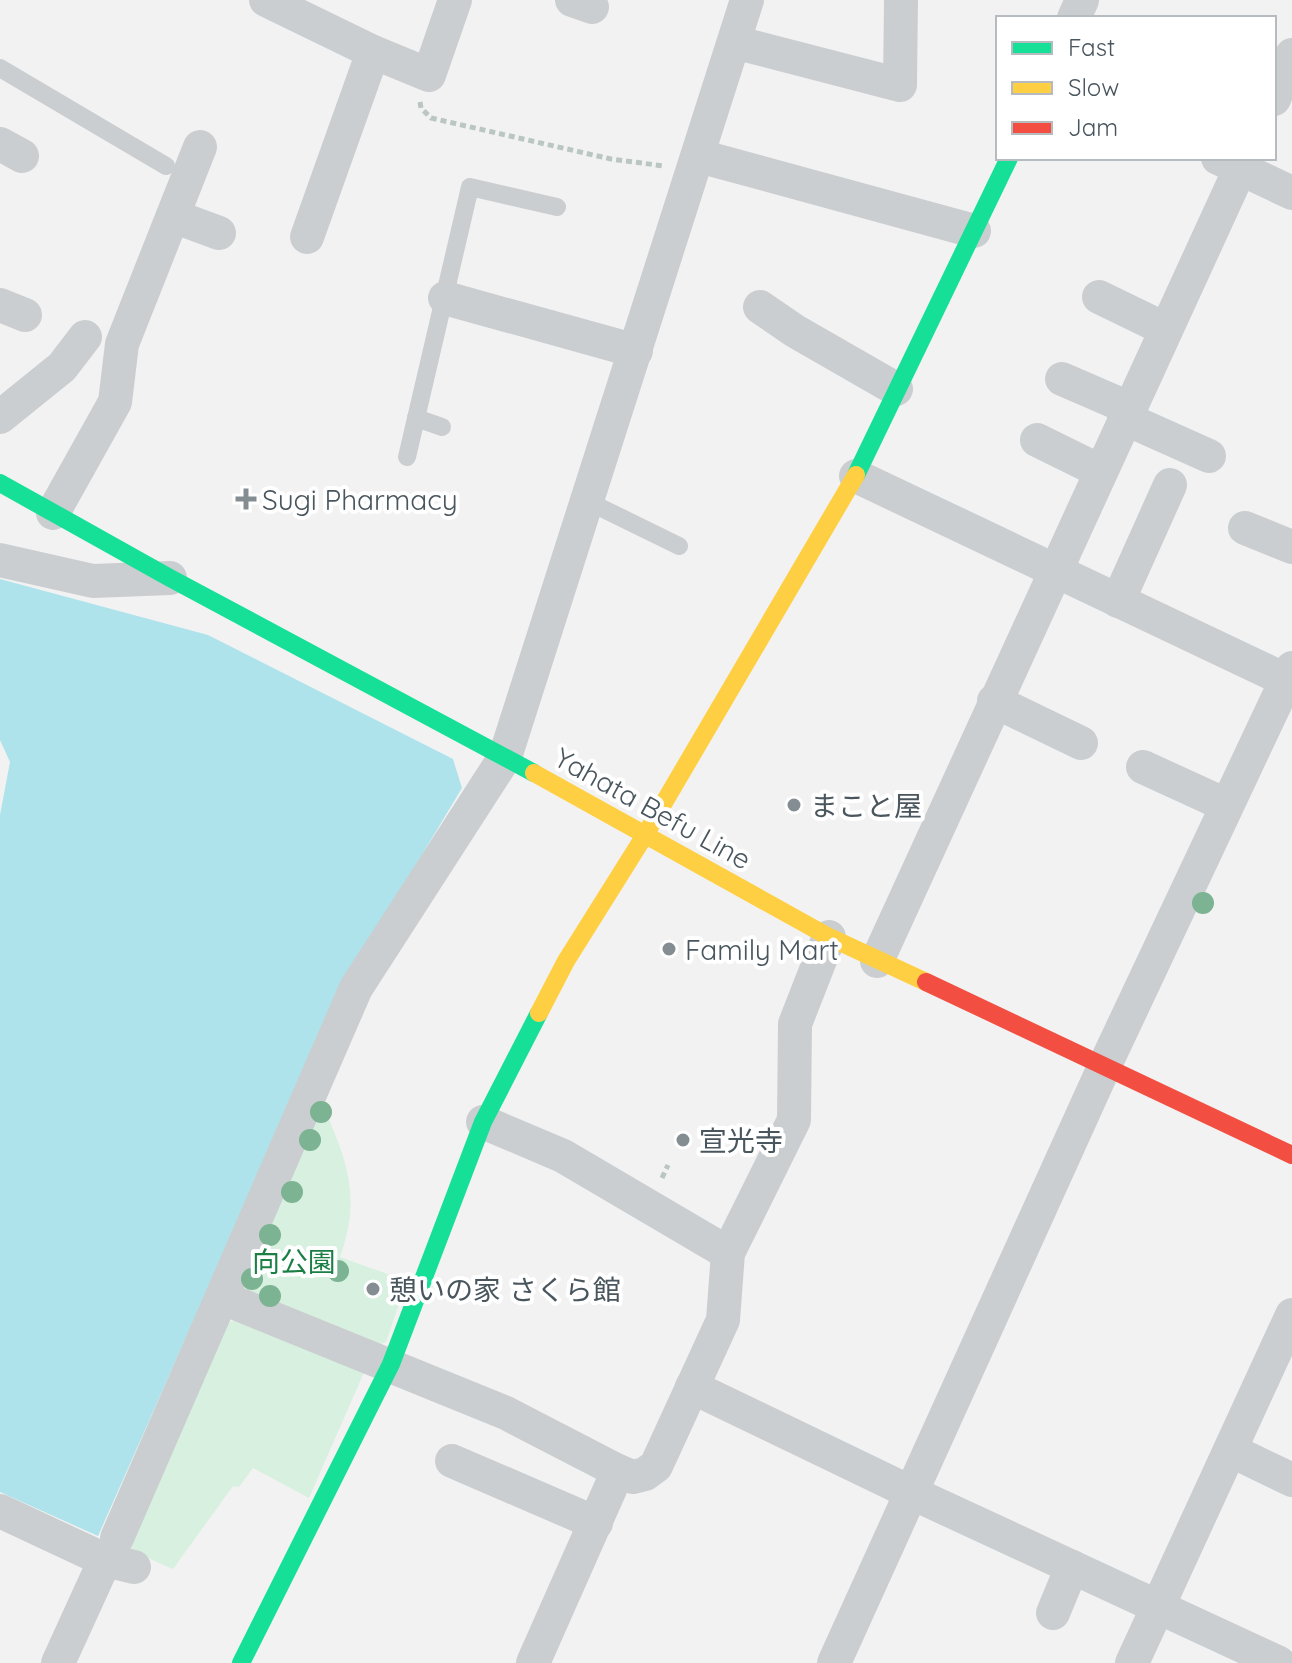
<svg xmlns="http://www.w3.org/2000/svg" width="1292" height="1663" font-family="Quicksand,'Noto Sans JP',sans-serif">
  <rect width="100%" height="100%" fill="#f2f2f2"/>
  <!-- green -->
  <g fill="#d8f0df">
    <path d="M 318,1093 C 343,1154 364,1190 340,1257 L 407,1281 L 386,1342 L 370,1347 L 246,1291 L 238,1269 Z"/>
    <polygon points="244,1317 365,1370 309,1498 253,1468 239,1487 233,1486 173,1569 125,1548 222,1325"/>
  </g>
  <!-- water -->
  <polygon fill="#aee3ec" points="0,579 208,635 453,759 462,788 354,968 293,1096 98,1536 0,1492 0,815 10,762 0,740"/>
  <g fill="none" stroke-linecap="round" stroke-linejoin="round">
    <!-- path -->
    <g stroke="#bac6c1" stroke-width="5" stroke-dasharray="6 4" stroke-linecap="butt">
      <polyline points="420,102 421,108 431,118 611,159 664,166"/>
      <polyline points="662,1178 668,1165"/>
    </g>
    <!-- lane -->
    <g stroke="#cbced0" stroke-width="18">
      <polyline points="0,68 166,166"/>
      <polyline points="416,418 442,427"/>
      <polyline points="407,457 470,187 557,207"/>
      <polyline points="587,501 679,546"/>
    </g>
    <!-- street -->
    <g stroke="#cbced0" stroke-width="34">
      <polyline points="266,0 373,52 429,75 455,0"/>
      <polyline points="572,0 592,7"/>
      <polyline points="1074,18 1082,0"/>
      <polyline points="734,42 900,85 901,0"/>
      <polyline points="1274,99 1292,55"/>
      <polyline points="0,144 22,156"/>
      <polyline points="699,156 974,231"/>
      <polyline points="1218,158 1292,193"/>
      <polyline points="173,216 219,233"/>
      <polyline points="307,237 373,52"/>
      <polyline points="1099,297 1165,329"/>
      <polyline points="445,298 636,351"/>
      <polyline points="0,305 25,315"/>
      <polyline points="760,307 795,331 896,389"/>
      <polyline points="1062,379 1129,408"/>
      <polyline points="0,417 62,367 85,337"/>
      <polyline points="1124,418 1209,456"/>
      <polyline points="1037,440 1100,471"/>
      <polyline points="856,476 1292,683"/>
      <polyline points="53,513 115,402 122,344 200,147"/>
      <polyline points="1245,528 1292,547"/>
      <polyline points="0,560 93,581 170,578"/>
      <polyline points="1118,601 1170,485"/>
      <polyline points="994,701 1081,743"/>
      <polyline points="1143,767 1226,805"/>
      <polyline points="877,961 1245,158"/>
      <polyline points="483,1122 563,1156 728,1253"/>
      <polyline points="223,1298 506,1413 618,1471"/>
      <polyline points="692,1387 910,1492 1279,1663"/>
      <polyline points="1232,1451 1292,1480"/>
      <polyline points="452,1461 596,1523"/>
      <polyline points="0,1511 105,1560 134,1567"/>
      <polyline points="117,1538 356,988 505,757 747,0"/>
      <polyline points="1053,1613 1072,1567"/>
      <polyline points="58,1663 105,1560"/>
      <polyline points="533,1663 618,1471 633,1477 645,1474 656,1466 723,1320 728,1253 794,1120 795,1024 829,937"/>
      <polyline points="834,1663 1105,1065 1292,668"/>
      <polyline points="1132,1663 1292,1315"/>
    </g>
    <!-- fast -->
    <g stroke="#16e098" stroke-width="18">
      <polyline points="856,475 1009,158"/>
      <polyline points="0,483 170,578 534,773"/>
      <polyline points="241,1663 391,1364 483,1122 539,1013"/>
    </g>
    <!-- slow -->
    <g stroke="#ffcf43" stroke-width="18">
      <polyline points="534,773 829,937 926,982"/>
      <polyline points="539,1013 566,961 645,835 856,475"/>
    </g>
    <!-- jam -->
    <polyline stroke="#f24e42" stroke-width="18" points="926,982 1292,1155"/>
  </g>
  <!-- trees -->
  <g fill="#7cb393">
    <circle cx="1203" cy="903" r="11"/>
    <circle cx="321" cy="1112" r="11"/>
    <circle cx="310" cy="1140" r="11"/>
    <circle cx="292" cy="1192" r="11"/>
    <circle cx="270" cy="1235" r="11"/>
    <circle cx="264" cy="1260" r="11"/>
    <circle cx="338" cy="1271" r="11"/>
    <circle cx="252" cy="1279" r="11"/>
    <circle cx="270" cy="1296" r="11"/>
  </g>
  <!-- markers -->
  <g fill="#848d92" stroke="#fff" stroke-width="3">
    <path d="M242 487h8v8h8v8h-8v8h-8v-8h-8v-8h8z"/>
    <circle cx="794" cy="805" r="8"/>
    <circle cx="669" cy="949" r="8"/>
    <circle cx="683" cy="1140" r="8"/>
    <circle cx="373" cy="1289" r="8"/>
  </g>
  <g text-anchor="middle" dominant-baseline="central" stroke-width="8" stroke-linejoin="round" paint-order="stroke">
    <!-- poi labels -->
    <g font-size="28" fill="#49565e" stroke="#fff" text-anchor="start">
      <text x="262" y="499">Sugi Pharmacy</text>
      <text x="810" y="805">まこと屋</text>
      <text x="685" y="949">Family Mart</text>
      <text x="699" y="1140">宣光寺</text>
      <text x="389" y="1289">憩いの家 さくら館</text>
    </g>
    <!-- street labels -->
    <g font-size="28" fill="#49565e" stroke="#fff">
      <text transform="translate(653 808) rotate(29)">Yahata Befu Line</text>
    </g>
    <!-- park labels -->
    <g font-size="28" fill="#1b7f46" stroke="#fff">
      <text x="294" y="1261">向公園</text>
    </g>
  </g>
  <!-- legend -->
  <rect x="996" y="16" width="280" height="144" fill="#ffffff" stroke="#b6bbbf" stroke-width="2"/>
  <rect x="1012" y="42" width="40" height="12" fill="#16e098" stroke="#b6bbbf" stroke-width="2"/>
  <text x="1068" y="56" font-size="24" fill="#49565e">Fast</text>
  <rect x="1012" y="82" width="40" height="12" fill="#ffcf43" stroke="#b6bbbf" stroke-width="2"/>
  <text x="1068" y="96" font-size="24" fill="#49565e">Slow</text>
  <rect x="1012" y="122" width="40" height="12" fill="#f24e42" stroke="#b6bbbf" stroke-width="2"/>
  <text x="1068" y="136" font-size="24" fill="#49565e">Jam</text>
</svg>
